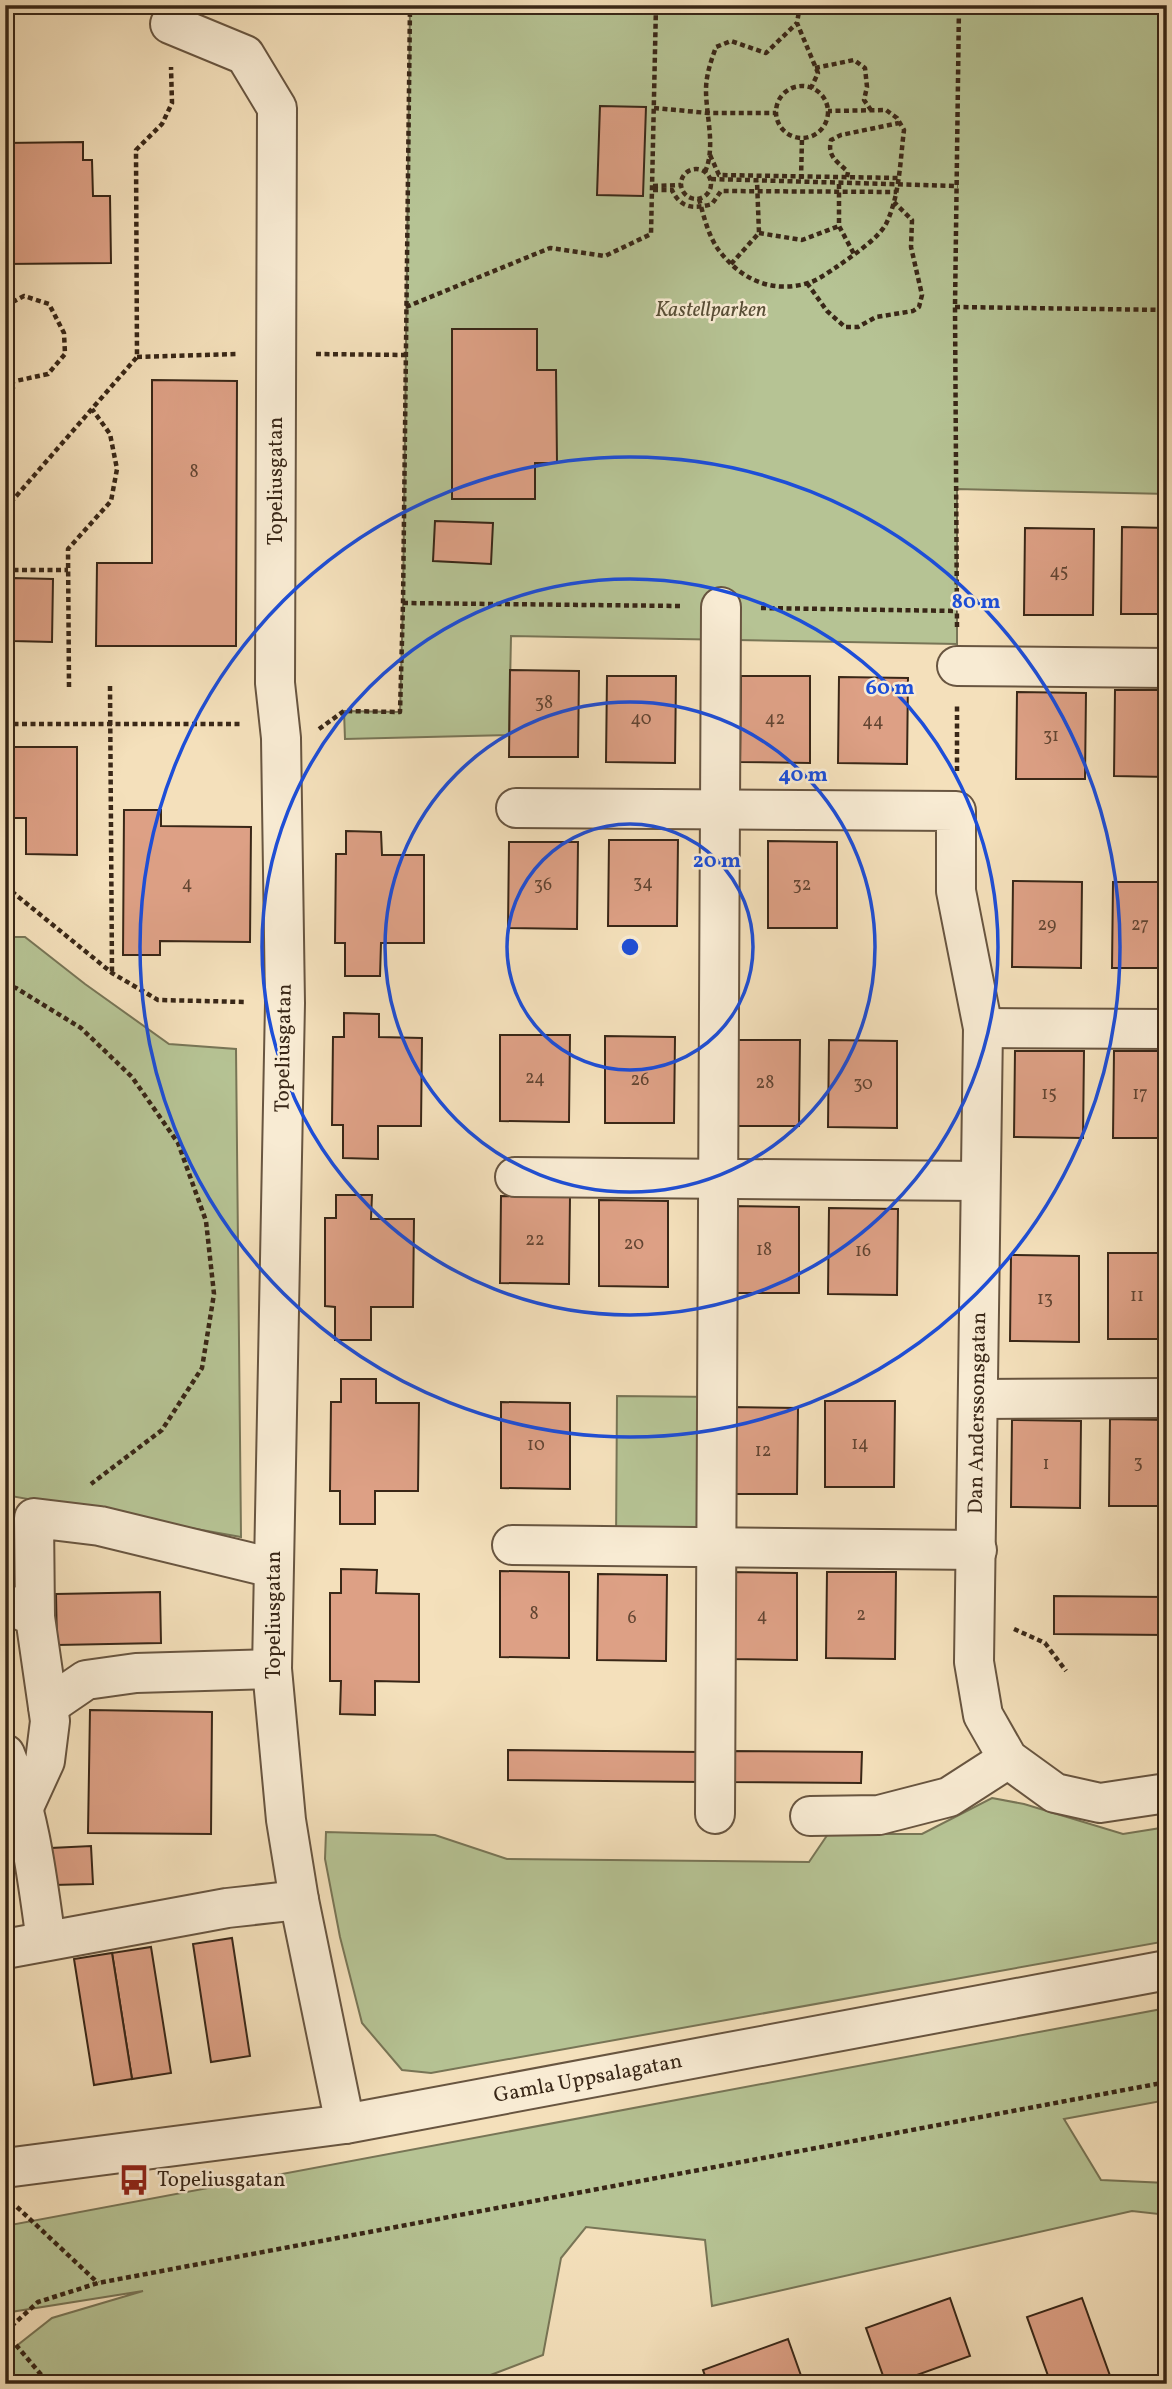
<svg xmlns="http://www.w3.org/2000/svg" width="1172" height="2389" font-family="Vollkorn,serif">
  <rect width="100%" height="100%" fill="#f4e0bb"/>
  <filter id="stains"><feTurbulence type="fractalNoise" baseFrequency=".00286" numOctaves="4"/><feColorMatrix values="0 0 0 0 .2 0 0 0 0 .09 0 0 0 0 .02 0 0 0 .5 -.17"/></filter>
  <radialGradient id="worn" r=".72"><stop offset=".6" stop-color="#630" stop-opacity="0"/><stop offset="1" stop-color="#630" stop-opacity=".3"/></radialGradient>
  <!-- green -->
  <g fill="#b6c394" stroke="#787556" stroke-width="2">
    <polygon points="410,5 1167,5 1167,494 957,489 957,644 511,636 509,735 345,739 344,711 400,712 403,603"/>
    <polygon points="5,937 25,937 85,984 169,1044 236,1049 241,1537 5,1495"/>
    <polygon points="617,1396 717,1397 716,1546 616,1545"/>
    <polygon points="992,1798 1024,1804 1123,1834 1167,1827 1167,1941 431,2073 402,2070 362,2023 340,1937 325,1859 326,1832 435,1835 507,1859 809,1862 828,1834 922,1834"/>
    <polygon points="1167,2008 1167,2100 1064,2119 1101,2180 1167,2183 1167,2215 1132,2211 712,2306 705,2240 586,2227 561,2258 543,2355 467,2384 5,2384 5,2355 52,2318 143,2291 11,2312 5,2318 5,2226"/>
  </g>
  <!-- building -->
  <g fill="#dda085" stroke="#392717" stroke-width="2">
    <polygon points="600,106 646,107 643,196 597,195"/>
    <polygon points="83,142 83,160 92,160 93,196 110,196 111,263 5,264 5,143"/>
    <polygon points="452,329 537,329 537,370 556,370 557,463 535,463 535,499 452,499"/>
    <polygon points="152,380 237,381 236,646 96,646 97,563 152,563"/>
    <polygon points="435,521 493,523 491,564 433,561"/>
    <polygon points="1122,527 1167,528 1167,614 1121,614"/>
    <polygon points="1025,528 1094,529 1093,615 1024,615"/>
    <polygon points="13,578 53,579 52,642 13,641"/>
    <polygon points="510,670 579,671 578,757 509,757"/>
    <polygon points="607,676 676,676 675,763 606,762"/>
    <polygon points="741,676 810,676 810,763 740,762"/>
    <polygon points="839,677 908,678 907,764 838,763"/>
    <polygon points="1115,690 1167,690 1167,777 1114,776"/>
    <polygon points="1017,692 1086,693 1085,779 1016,779"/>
    <polygon points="5,747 77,747 77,855 26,854 26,818 5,818"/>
    <polygon points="124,810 161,810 161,826 251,827 250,942 160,941 160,955 123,955"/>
    <polygon points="346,831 381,832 382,855 424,855 424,943 381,943 380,976 345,976 345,943 335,943 336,854 346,854"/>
    <polygon points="609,840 678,840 677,926 608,926"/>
    <polygon points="768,841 837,842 837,928 768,928"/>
    <polygon points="509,842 578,842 577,929 508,928"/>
    <polygon points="1013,881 1082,882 1081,968 1012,967"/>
    <polygon points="1113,882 1167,882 1167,968 1112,968"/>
    <polygon points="344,1013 379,1014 379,1037 422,1038 421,1126 378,1126 378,1159 343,1158 343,1125 332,1125 333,1037 344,1037"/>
    <polygon points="500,1035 570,1035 569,1122 500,1121"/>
    <polygon points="605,1036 675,1037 674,1123 605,1123"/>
    <polygon points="730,1040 800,1040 799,1126 730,1126"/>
    <polygon points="829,1040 897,1041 897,1128 828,1127"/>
    <polygon points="1015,1051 1084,1051 1083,1138 1014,1137"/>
    <polygon points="1114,1051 1167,1051 1167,1138 1113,1138"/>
    <polygon points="336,1195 372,1195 371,1219 414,1219 413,1307 371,1307 371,1340 335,1340 335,1307 325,1306 325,1218 336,1218"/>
    <polygon points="501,1196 570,1197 569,1284 500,1283"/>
    <polygon points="599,1200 668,1201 668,1287 599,1286"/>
    <polygon points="730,1206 799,1207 799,1293 729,1293"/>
    <polygon points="829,1208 898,1209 897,1295 828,1294"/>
    <rect x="1108" y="1253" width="59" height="86"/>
    <polygon points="1011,1255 1079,1256 1079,1342 1010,1341"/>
    <polygon points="341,1379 376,1379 376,1403 419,1403 418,1491 375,1491 375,1524 340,1524 340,1491 330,1491 331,1402 341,1402"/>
    <polygon points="825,1401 895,1401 894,1487 825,1487"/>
    <polygon points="501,1402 570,1403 570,1489 501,1488"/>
    <polygon points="729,1407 798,1408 797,1494 728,1494"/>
    <polygon points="1110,1419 1167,1420 1167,1506 1109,1506"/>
    <polygon points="1012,1420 1081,1421 1080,1508 1011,1507"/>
    <polygon points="341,1569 377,1570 376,1593 419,1594 419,1682 375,1681 375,1715 340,1714 341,1681 330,1681 330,1593 341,1593"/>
    <polygon points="500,1571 569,1572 569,1658 500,1657"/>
    <polygon points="728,1572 797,1573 797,1660 728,1659"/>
    <polygon points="827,1572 896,1572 895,1659 826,1658"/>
    <polygon points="598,1574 667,1575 666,1661 597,1660"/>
    <polygon points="160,1592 161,1643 57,1645 56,1594"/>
    <polygon points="1054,1596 1167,1597 1167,1635 1054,1634"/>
    <polygon points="90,1710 212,1712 211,1834 88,1833"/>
    <polygon points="508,1750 702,1752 702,1782 508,1780"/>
    <polygon points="725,1751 862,1752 861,1783 725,1782"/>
    <polygon points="91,1846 93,1884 53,1885 51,1848"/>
    <polygon points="232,1938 250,2056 211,2062 193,1944"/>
    <polygon points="151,1947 171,2073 132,2079 112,1953"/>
    <polygon points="112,1953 132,2079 94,2085 74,1959"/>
    <polygon points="950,2298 970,2356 892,2384 886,2384 866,2328"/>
    <polygon points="1082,2298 1113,2384 1051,2384 1027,2317"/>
    <polygon points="788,2339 804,2384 708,2384 703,2370"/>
  </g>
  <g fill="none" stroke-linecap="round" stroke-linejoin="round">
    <defs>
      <g id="minor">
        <polyline points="170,24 245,55 277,108 275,683 281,738 285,1003 272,1669 286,1820 299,1900 345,2124"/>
        <polyline points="957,666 1167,668"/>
        <polyline points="516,808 956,811 956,891 983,1028 974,1662 983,1715 1008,1759 1055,1793 1100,1803 1167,1793"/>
        <polyline points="983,1028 1167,1029"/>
        <polyline points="515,1177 980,1181"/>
        <polyline points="979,1399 1167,1398"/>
        <polyline points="512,1545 977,1550"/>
        <polyline points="5,1608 12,1606 35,1617 50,1721 45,1761 23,1809"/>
        <polyline points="35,1617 34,1518 100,1526 273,1568"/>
        <polyline points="48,1706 86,1680 136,1673 272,1669"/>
        <path d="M 5,1754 C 30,1813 37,1877 46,1941"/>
        <polyline points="715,1814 721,607"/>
        <polyline points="810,1816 879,1815 949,1797 1008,1759"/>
        <polyline points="5,1949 227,1908 299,1900"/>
        <path id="s1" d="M 5,2168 L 345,2124 L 1167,1970"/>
      </g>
    </defs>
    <!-- minor casing -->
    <use href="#minor" stroke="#685540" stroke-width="42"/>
    <!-- path -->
    <g stroke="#392717" stroke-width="4.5" stroke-dasharray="5 3.5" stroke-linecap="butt">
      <polyline points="800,5 797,23 818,73 811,88"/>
      <polyline points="815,68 854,60 865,68 867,87 864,100 871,110"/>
      <circle cx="802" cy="112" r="26"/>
      <polyline points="654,108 708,113 776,113"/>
      <polyline points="710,155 719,175 898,178"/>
      <circle cx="696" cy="184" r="15"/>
      <path d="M 705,172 C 716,147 706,116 706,90 C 706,75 711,61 716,47 L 731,41 L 766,53 L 797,23"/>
      <path d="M 847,177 L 848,172 C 837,161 827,157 831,140 L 841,135 L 899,123"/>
      <polyline points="711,179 958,186"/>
      <polyline points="801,179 802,138"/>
      <polyline points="839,184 839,226 854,254"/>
      <polyline points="653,186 681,185"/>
      <path d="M 653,190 L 672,190 C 681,209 694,209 712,204 L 721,191 L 897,192"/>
      <path d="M 699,199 C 704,217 709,239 721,253 C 744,282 776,294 811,282 C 820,279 830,271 838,266 C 852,256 878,239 886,224 C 900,195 900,161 904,130 L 897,118 L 886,110 L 828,111"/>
      <polyline points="759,233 802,240 839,226"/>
      <polyline points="731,264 759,233 757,181"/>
      <polyline points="807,283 827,311 845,327 858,327 876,317 913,311 919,307 922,295 911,247 912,220 894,202"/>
      <polyline points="5,306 24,296 49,304 64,333 65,354 48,374 11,382"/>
      <polyline points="406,307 550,248 605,256 651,234 656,5"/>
      <polyline points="955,307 1167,310"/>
      <polyline points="316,354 406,355"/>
      <polyline points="137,357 237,354"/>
      <polyline points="5,368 13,388 5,411"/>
      <polyline points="5,509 137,357 136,150 162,124 172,103 171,67"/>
      <polyline points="5,570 68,570"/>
      <polyline points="403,603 682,606"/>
      <polyline points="761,608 957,611"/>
      <polyline points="957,627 955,307 959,5"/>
      <polyline points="110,686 112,972"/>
      <polyline points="69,687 68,549 111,501 117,469 110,434 92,409"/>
      <polyline points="5,724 240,724"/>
      <polyline points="319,729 344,711 400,712 403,603 410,5"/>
      <polyline points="957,771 957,706"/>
      <polyline points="5,886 112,973 158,1000 246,1002"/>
      <polyline points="5,984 16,988 81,1028 132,1077 178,1143 206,1221 214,1294 202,1368 162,1430 91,1484"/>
      <polyline points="1014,1629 1045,1643 1066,1671"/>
      <polyline points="17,2207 98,2283"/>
      <polyline points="5,2332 38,2302 98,2283 1167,2082"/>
      <polyline points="5,2332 49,2384"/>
    </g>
    <!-- minor -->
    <use href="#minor" stroke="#f8ebd3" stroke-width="38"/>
  </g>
  <!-- distance rings -->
  <g fill="none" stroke="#1d4ed8" stroke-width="3.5">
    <circle cx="630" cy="947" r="123"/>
    <circle cx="630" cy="947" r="245"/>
    <circle cx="630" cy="947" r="368"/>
    <circle cx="630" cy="947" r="490"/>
  </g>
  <!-- icons -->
  <defs>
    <symbol id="bus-bare" viewBox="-9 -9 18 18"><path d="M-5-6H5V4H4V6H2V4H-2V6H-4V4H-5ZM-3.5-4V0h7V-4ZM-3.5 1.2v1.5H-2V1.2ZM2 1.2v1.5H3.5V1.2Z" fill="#8f2418" stroke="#f8ebd3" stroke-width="2.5" paint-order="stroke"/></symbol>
  </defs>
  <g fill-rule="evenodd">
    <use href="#bus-bare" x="112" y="2158" width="44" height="44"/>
  </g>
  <g text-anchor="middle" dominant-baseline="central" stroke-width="5" stroke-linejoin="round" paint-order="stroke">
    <!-- number labels -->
    <g font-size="18" fill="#624532">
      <text x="194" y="472">8</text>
      <text x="1059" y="572">45</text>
      <text x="544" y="703">38</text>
      <text x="641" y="719">40</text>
      <text x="775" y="719">42</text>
      <text x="873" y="721">44</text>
      <text x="1051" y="736">31</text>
      <text x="643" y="883">34</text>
      <text x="187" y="884">4</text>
      <text x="543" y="885">36</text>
      <text x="802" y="885">32</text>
      <text x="1047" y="925">29</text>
      <text x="1140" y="925">27</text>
      <text x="535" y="1078">24</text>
      <text x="640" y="1080">26</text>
      <text x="765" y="1083">28</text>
      <text x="863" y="1084">30</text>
      <text x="1049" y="1094">15</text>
      <text x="1140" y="1094">17</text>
      <text x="535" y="1240">22</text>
      <text x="634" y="1244">20</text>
      <text x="764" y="1250">18</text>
      <text x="863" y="1251">16</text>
      <text x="1137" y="1296">11</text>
      <text x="1045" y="1299">13</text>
      <text x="860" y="1444">14</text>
      <text x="536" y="1445">10</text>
      <text x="763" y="1451">12</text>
      <text x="1138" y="1463">3</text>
      <text x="1046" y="1464">1</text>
      <text x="534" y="1614">8</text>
      <text x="861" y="1615">2</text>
      <text x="762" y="1616">4</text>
      <text x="632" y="1618">6</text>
    </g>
    <!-- park labels -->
    <g font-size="21" font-style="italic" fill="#584e36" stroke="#f8ebd3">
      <text x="711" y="310">Kastellparken</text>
    </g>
    <!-- street labels -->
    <g font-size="21" fill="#392717" stroke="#f8ebd3">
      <text transform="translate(276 481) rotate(-90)">Topeliusgatan</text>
      <text transform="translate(284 1048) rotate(-89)">Topeliusgatan</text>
      <text transform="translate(978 1413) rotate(-89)">Dan Anderssonsgatan</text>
      <text transform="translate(274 1615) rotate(-90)">Topeliusgatan</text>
      <text stroke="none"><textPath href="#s1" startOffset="590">Gamla Uppsalagatan</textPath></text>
    </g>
    <!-- poi labels -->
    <g font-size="21" fill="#392717" stroke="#f8ebd3" text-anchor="start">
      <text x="157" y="2180">Topeliusgatan</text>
    </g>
  </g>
  <circle cx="630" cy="947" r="10" fill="#1d4ed8" stroke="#f8ebd3" stroke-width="3.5"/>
  <g font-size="21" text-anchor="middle" font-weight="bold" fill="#1d4ed8" stroke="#f8ebd3" stroke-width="5" stroke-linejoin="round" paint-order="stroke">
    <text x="976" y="608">80 m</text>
    <text x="890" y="694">60 m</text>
    <text x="803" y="781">40 m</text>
    <text x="717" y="867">20 m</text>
  </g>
  <!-- margin -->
  <rect width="1172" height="2389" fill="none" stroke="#f4e0bb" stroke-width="28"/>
  <rect x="7" y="7" width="1158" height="2375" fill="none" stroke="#392717" stroke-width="3.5"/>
  <rect x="14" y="14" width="1144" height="2361" fill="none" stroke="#392717" stroke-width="2"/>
  <rect width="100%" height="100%" filter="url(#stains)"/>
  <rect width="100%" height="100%" fill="url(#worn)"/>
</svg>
